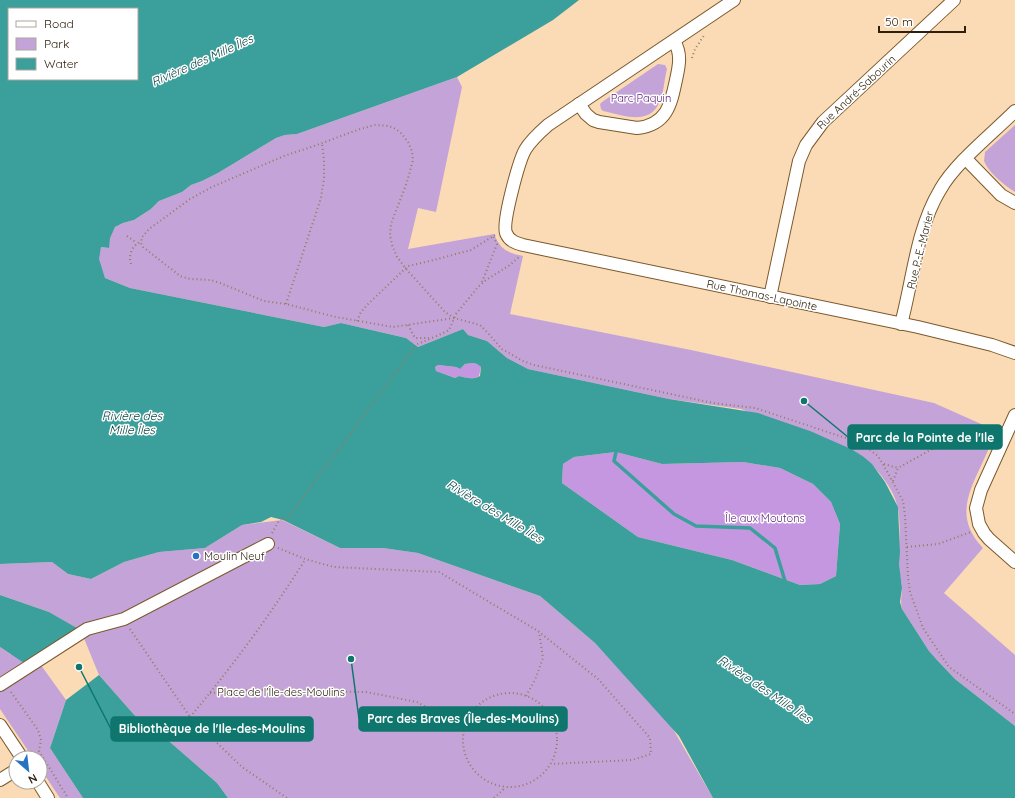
<svg xmlns="http://www.w3.org/2000/svg" width="1015" height="798" font-family="Quicksand,sans-serif">
  <rect width="100%" height="100%" fill="#fbdbb5"/>
  <!-- green -->
  <g fill="#c4a3d8">
    <path d="M 658,64 L 665,65 L 667,69 C 664,80 664,93 659,103 C 649,126 621,115 603,111 L 601,109 L 600,104 L 602,102 Z"/>
    <path d="M 457,77 L 462,87 L 436,212 L 418,208 L 408,249 L 494,234 C 501,250 506,252 523,256 L 510,314 L 691,350 L 934,403 L 997,431 C 991,443 986,455 980,468 C 966,497 957,521 983,548 L 944,593 L 1015,655 L 1015,726 L 955,679 L 937,660 L 929,651 L 902,609 C 900,601 902,595 902,587 C 901,579 899,571 899,563 C 899,545 901,526 898,508 C 894,489 878,470 864,457 L 741,409 L 669,399 L 528,369 L 507,358 L 487,341 L 468,335 L 463,329 L 418,347 L 406,338 L 341,323 L 324,327 L 304,323 L 130,288 L 105,278 L 98,259 L 101,247 L 109,248 L 109,238 L 115,227 L 123,223 L 134,220 L 151,209 L 159,201 L 182,192 L 191,185 L 202,181 L 218,173 L 276,138 L 285,135 L 297,134 Z"/>
    <path d="M 1015,125 L 1015,192 C 1004,185 989,173 984,161 L 985,152 Z"/>
    <polygon points="282,520 340,548 383,548 418,553 540,596 595,643 670,724 713,798 228,798 217,783 155,729 144,726 99,675 81,631 49,612 0,595 0,564 52,562 68,574 91,579 124,562 159,552 205,548 242,525"/>
    <polygon points="0,647 10,654 38,661 66,700 50,748 83,798 60,798 40,768 40,758 33,758 0,709"/>
  </g>
  <!-- forest -->
  <g fill="#c597e0">
    <path d="M 473,363 L 477,364 L 481,367 L 479,376 C 473,380 466,378 459,376 L 455,378 L 436,371 L 435,367 L 438,365 L 456,367 L 460,369 L 465,364 Z"/>
    <polygon points="616,452 662,464 743,462 780,468 813,484 831,502 840,524 836,576 820,584 800,585 732,560 638,537 562,483 563,464 574,457"/>
  </g>
  <!-- water -->
  <g fill="#3b9f9c" fill-rule="evenodd">
    <path d="M 0,0 L 579,0 L 553,20 L 457,77 L 297,134 L 285,135 L 276,138 L 218,173 L 202,181 L 191,185 L 182,192 L 159,201 L 151,209 L 134,220 L 123,223 L 115,227 L 110,238 L 109,248 L 101,247 L 99,259 L 105,278 L 130,288 L 304,323 L 324,327 L 341,323 L 406,338 L 418,347 L 463,329 L 468,335 L 487,341 L 507,358 L 528,369 L 669,399 L 758,413 L 810,431 L 851,449 L 864,457 L 872,464 L 885,482 L 898,507 L 900,552 L 899,564 L 902,588 L 900,602 L 902,609 L 929,651 L 937,660 L 955,679 L 1015,726 L 1015,798 L 713,798 L 679,736 L 595,643 L 540,596 L 418,553 L 383,548 L 340,548 L 283,520 L 271,517 L 261,522 L 242,525 L 205,548 L 159,552 L 124,562 L 91,579 L 68,574 L 52,562 L 0,564 ZM 9,9 L 137,9 L 137,79 L 9,79 ZM 473,363 L 477,364 L 481,367 L 480,376 C 473,380 466,378 459,376 L 455,378 L 436,371 L 435,367 L 438,365 L 456,367 L 460,369 L 465,364 ZM 616,452 L 662,464 L 743,462 L 780,468 L 813,484 L 831,502 L 840,524 L 836,576 L 820,584 L 800,585 L 732,560 L 638,537 L 562,483 L 563,464 L 574,457 Z"/>
    <polygon points="0,595 49,612 82,631 30,667 0,647"/>
    <polygon points="99,675 144,726 155,729 217,783 228,798 83,798 50,748 66,700"/>
  </g>
  <g fill="none" stroke-linecap="round" stroke-linejoin="round">
    <!-- stream -->
    <polyline stroke="#3b9f9c" stroke-width="3.5" points="616,452 614,461 674,514 696,526 750,528 775,548 785,581"/>
    <defs>
      <g id="minor">
        <path d="M 734,0 L 548,125 C 540,132 531,140 525,150 C 519,161 502,222 506,233 C 509,241 516,243 523,245 L 918,327 L 992,345 L 1015,353"/>
        <path d="M 579,104 L 586,114 L 593,120 L 599,122 L 637,128 C 667,125 671,104 676,80 C 679,66 682,54 674,41"/>
        <polyline points="966,159 1001,195 1015,203"/>
        <polyline points="770,297 799,161 806,145 823,122 954,0"/>
        <path d="M 901,324 C 913,280 916,230 940,190 C 955,163 992,134 1015,111"/>
        <polyline points="1015,415 981,490 976,508 979,524 984,533 989,539 1015,562"/>
        <polyline points="0,685 87,629 124,619 268,544"/>
        <polyline points="0,725 22,758"/>
        <polyline points="0,780 16,770"/>
        <polyline points="38,782 48,798"/>
      </g>
    </defs>
    <!-- minor casing -->
    <use href="#minor" stroke="#7b592b" stroke-width="14"/>
    <!-- path -->
    <g stroke="#937c5f" stroke-width="2" stroke-dasharray="1 3" stroke-linecap="butt">
      <polyline points="692,58 695,49 705,34"/>
      <polyline points="127,236 137,243"/>
      <path d="M 131,264 C 128,255 132,245 141,242"/>
      <polyline points="482,282 497,244 493,236"/>
      <polyline points="286,304 321,198 324,178 324,160 322,144"/>
      <polyline points="454,318 393,327 336,317 286,304 264,301 220,283 211,280 190,279 180,276 143,247 141,243 142,237 149,229 190,199 212,187 284,156 314,146 360,129 375,125 389,126 396,129 402,134 408,142 412,151 413,160 407,182 391,224 390,235 392,245 397,257 407,270 445,312 454,318 480,325 487,332 502,349 523,361 534,365 713,403 755,408 855,441 866,447 878,456 889,475 903,501 905,516 908,577 910,592 923,628 949,667 1015,714"/>
      <polyline points="357,321 361,312 367,305 408,266 430,261 471,250 495,235"/>
      <polyline points="408,325 415,338 429,338"/>
      <polyline points="884,464 898,468"/>
      <polyline points="893,481 898,468 943,443 953,440 962,439 970,440 988,447"/>
      <path d="M 272,533 L 281,517 L 286,520 L 417,344 C 421,343 444,333 449,330 L 456,314 L 478,287 L 486,280 L 510,265 L 520,256"/>
      <polyline points="907,547 938,544 971,532"/>
      <polyline points="278,548 305,559 334,567 439,572 538,631 598,679 650,738 651,754 632,760 551,764"/>
      <polyline points="130,629 190,717 242,767 287,798"/>
      <polyline points="11,692 38,730 41,740 39,751 68,798"/>
      <polyline points="210,693 252,690 366,692 417,702 464,728 474,729"/>
      <circle cx="510" cy="740" r="47"/>
      <polyline points="526,696 535,680 543,658 539,632"/>
      <path d="M 190,717 C 232,667 270,615 305,560"/>
      <polyline points="494,798 505,788"/>
    </g>
    <!-- minor -->
    <use href="#minor" stroke="#fff" stroke-width="12"/>
  </g>
  <!-- markers -->
  <circle fill="#2773c3" stroke="#fff" stroke-width="1.5" cx="196" cy="556" r="4"/>
  <g text-anchor="middle" dominant-baseline="central" stroke-width="3" stroke-linejoin="round" paint-order="stroke">
    <!-- street labels -->
    <g font-size="11" fill="#2f200d" stroke="#fff">
      <text transform="translate(856 92) rotate(-43)">Rue André-Sabourin</text>
      <text transform="translate(920 250) rotate(-76)">Rue P.-E.-Marier</text>
      <text transform="translate(762 295) rotate(12)">Rue Thomas-Lapointe</text>
      <text x="281" y="692">Place de l'Île-des-Moulins</text>
    </g>
    <!-- park labels -->
    <g font-size="11" fill="#5d2378" stroke="#fff">
      <text x="641" y="98">Parc Paquin</text>
      <text x="765" y="518">Île aux Moutons</text>
    </g>
    <!-- poi labels -->
    <g font-size="11" fill="#2f200d" stroke="#fff" text-anchor="start">
      <text x="204" y="556">Moulin Neuf</text>
    </g>
    <!-- water labels -->
    <g font-size="12" font-style="italic" fill="#074543" stroke="#fff">
      <text transform="translate(202 60) rotate(-24)">Rivière des Mille Îles</text>
      <text x="132" y="415">Rivière des<tspan x="132" dy="14">Mille Îles</tspan></text>
      <text transform="translate(495 511) rotate(31)">Rivière des Mille Îles</text>
      <text transform="translate(765 689) rotate(34)">Rivière des Mille Îles</text>
    </g>
  </g>
  <!-- callouts -->
  <path fill="none" stroke="#0f766e" stroke-width="1.5" d="M804 401L848 437M351 659L359 719M79 667L111 729"/>
  <g fill="#0f766e" stroke="#fff" stroke-width="1.5">
    <circle cx="804" cy="401" r="4"/>
    <circle cx="351" cy="659" r="4"/>
    <circle cx="79" cy="667" r="4"/>
  </g>
  <g fill="#0f766e" stroke="#0f766e" stroke-width="1.5">
    <rect x="848" y="425" width="154" height="24" rx="4"/>
    <rect x="359" y="707" width="208" height="24" rx="4"/>
    <rect x="111" y="717" width="202" height="24" rx="4"/>
  </g>
  <g font-size="12" text-anchor="middle" font-weight="bold" fill="#fff">
    <text x="925" y="442">Parc de la Pointe de l'Ile</text>
    <text x="463" y="723">Parc des Braves (Île-des-Moulins)</text>
    <text x="212" y="733">Bibliothèque de l'Ile-des-Moulins</text>
  </g>
  <!-- legend -->
  <rect x="8" y="8" width="130" height="72" fill="#ffffff" stroke="#aca69e"/>
  <rect x="16" y="21" width="20" height="6" fill="#ffffff" stroke="#aca69e"/>
  <text x="44" y="28" font-size="12" fill="#2f200d">Road</text>
  <rect x="16" y="38" width="20" height="12" fill="#c4a3d8" stroke="#aca69e"/>
  <text x="44" y="48" font-size="12" fill="#2f200d">Park</text>
  <rect x="16" y="58" width="20" height="12" fill="#3b9f9c" stroke="#aca69e"/>
  <text x="44" y="68" font-size="12" fill="#2f200d">Water</text>
  <!-- north arrow -->
  <g transform="translate(28 770) rotate(152)"><circle r="19" fill="#ffffff" stroke="#aca69e"/>
  <path d="M0-3L7 15L0 10L-7 15Z" fill="#2773c3"/>
  <text y="-6" font-size="11" font-weight="bold" text-anchor="middle" fill="#2f200d">N</text>
  </g>
  <!-- scale -->
  <path d="M879 26v6h86v-6" fill="none" stroke="#2f200d" stroke-width="2"/>
  <text x="885" y="26" font-size="12" fill="#2f200d" stroke="#ffffff" stroke-width="3" paint-order="stroke">50 m</text>
</svg>
